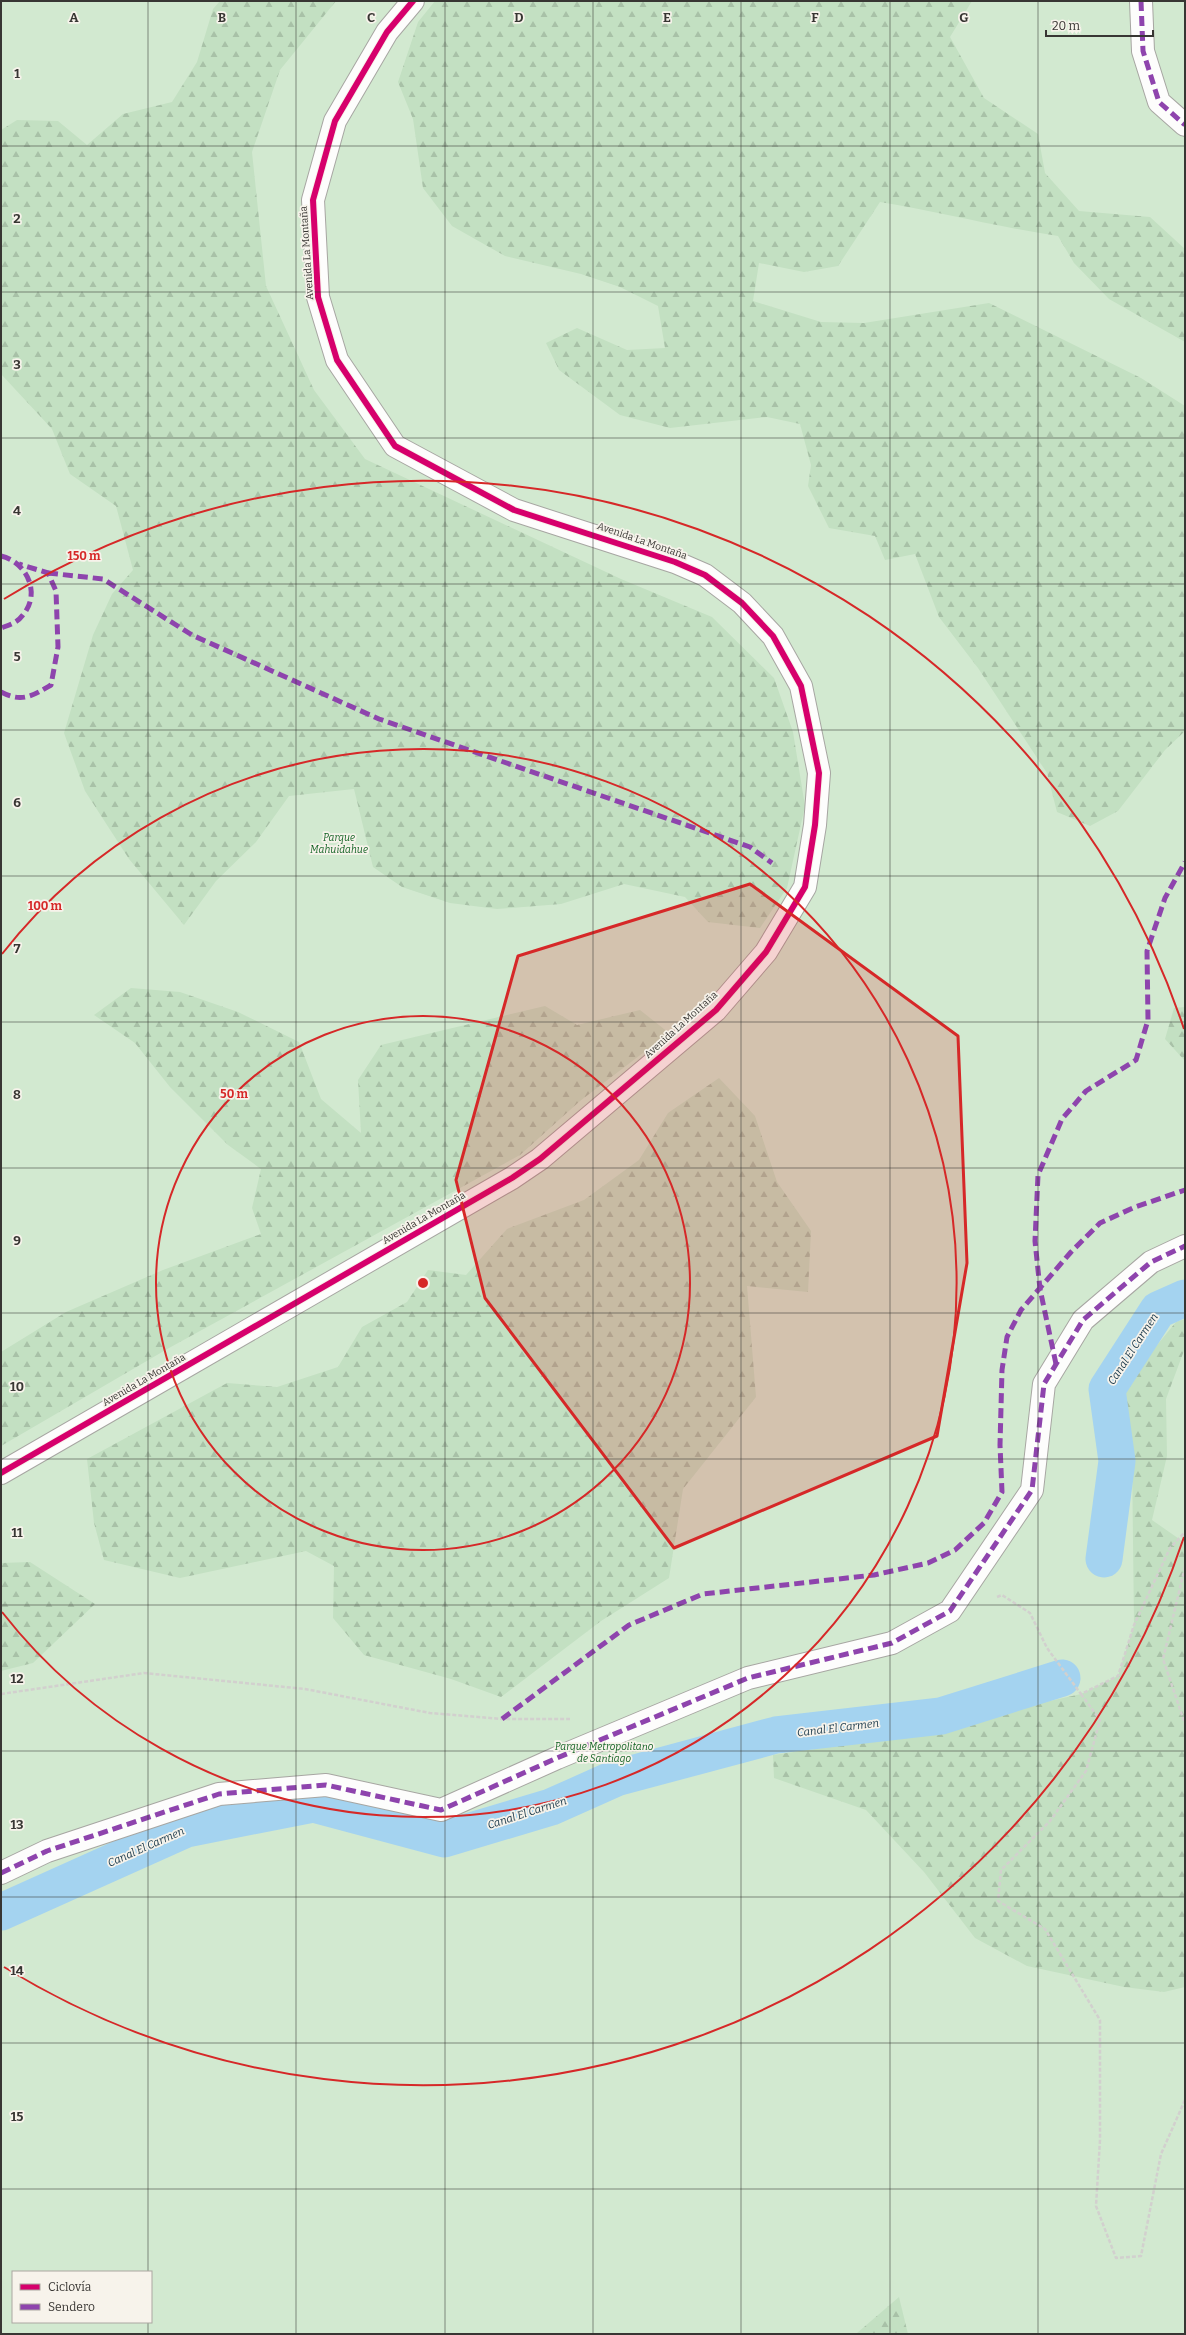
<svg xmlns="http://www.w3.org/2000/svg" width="1186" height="2335" font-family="Bitter,serif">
  <defs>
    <pattern id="forest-firs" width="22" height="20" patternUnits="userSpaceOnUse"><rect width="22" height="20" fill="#c3e0c2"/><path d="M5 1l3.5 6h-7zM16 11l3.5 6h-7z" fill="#a8c1a7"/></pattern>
  </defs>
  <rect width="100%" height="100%" fill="#f4f2ee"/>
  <!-- green -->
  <path fill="#d2e9d0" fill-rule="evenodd" d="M 1,1 L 1185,1 L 1185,2334 L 1,2334 ZM 13,2272 L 151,2272 L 151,2322 L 13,2322 Z"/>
  <!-- forest -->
  <g fill="url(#forest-firs)">
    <polygon points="220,1 336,1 280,70 252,152 266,286 314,390 365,459 621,579 712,617 774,678 793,732 805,806 787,888 760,928 708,922 685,897 624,884 561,904 497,909 450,903 402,887 373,867 354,789 289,796 256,842 216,881 184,925 129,859 85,791 64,733 93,635 112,594 133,570 116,506 70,474 52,429 1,374 1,130 17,120 58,121 87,145 123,114 172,102 197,62 213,9"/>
    <path d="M 435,1 L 972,1 L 950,37 L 984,98 L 1038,134 L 1045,173 L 1079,211 L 1150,217 L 1185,249 L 1185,342 L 1109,299 L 1074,263 L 1058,236 C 998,227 940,212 880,202 L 838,266 L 804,272 L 759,263 L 753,301 L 821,322 L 864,323 L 989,303 L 1141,378 L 1185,406 L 1185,731 L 1165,750 L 1118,811 L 1090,826 L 1057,812 L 1047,773 L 978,668 L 939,617 L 915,554 L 885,560 L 875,536 L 829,528 L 808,486 L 811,465 L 800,424 L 767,417 L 670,428 L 620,415 L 559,370 L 546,343 L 577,328 L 627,350 L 665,348 L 658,306 L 620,287 L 581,274 L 505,256 L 452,226 L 423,188 L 413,119 L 398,82 L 418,22 Z"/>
    <polygon points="131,988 180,992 238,1012 299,1042 321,1099 361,1133 358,1080 381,1045 545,1006 577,1025 640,1010 669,1033 580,1101 520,1155 169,1348 1,1446 1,1352 66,1312 163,1270 261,1234 252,1208 261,1169 228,1145 170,1087 135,1043 94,1015"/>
    <polygon points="1185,1007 1185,1061 1165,1039 1174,1008"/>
    <polygon points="719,1078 755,1116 777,1182 811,1231 808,1292 747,1286 756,1397 683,1489 669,1578 601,1621 501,1697 451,1679 364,1655 333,1618 334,1566 306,1551 180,1578 104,1560 94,1523 87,1459 227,1383 277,1387 338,1367 362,1327 407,1302 428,1270 466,1275 507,1229 584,1200 639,1160 668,1113"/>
    <polygon points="1185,1319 1185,1348 1166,1399 1167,1456 1152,1520 1185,1543 1185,1987 1164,1992 1124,1987 1027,1966 975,1938 924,1872 866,1810 774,1778 773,1755 925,1733 1014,1709 1081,1694 1118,1676 1134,1625 1132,1457 1121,1389 1176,1322"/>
    <polygon points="30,1562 95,1604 33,1663 1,1671 1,1563"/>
    <polygon points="899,2297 908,2334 856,2334 857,2333"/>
  </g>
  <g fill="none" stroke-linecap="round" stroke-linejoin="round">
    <!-- canal -->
    <g stroke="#a4d3f0" stroke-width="37">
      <polyline points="1104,1559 1117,1461 1107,1389 1158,1310 1185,1298"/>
      <polyline points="1,1912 186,1829 313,1804 444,1839 551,1807 616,1778 776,1735 941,1716 1062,1678"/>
    </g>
    <defs>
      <g id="minor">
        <polyline points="1141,1 1143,51 1159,102 1185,125"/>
        <polyline points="1,1473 512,1178 540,1159 716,1010 766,952 805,887 815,825 819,773 801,686 773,636 742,603 705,575 675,562 514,510 395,446 337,360 318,297 313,200 335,121 387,32 413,1"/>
        <polyline points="1,1873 47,1851 219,1794 326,1785 441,1810 557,1758 748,1678 892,1643 950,1611 1032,1490 1044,1384 1083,1320 1151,1262 1185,1246"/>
      </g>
    </defs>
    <!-- minor casing -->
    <use href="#minor" stroke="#a7a6a2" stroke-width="24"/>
    <!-- path -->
    <g stroke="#d2d0ce" stroke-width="2.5" stroke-dasharray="4 2" stroke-linecap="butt">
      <polyline points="1185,1567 1163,1659 1185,1724"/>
      <polyline points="997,1597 1002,1595 1030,1613 1047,1648 1081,1694 1118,1676 1134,1625 1170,1548 1185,1532"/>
      <polyline points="1,1694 144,1673 305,1689 430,1713 502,1719 570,1719"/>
      <polyline points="1081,1694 1100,1720 1086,1771 1050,1821 1001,1870 998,1901 1045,1929 1100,2020 1100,2140 1096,2206 1116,2258 1141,2256 1161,2154 1185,2100"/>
    </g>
    <!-- minor -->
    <use href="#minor" stroke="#fdfdfc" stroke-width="22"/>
    <!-- quiet -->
    <g stroke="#8e44ad" stroke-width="5" stroke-dasharray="10 5" stroke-linecap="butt">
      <polyline points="1141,1 1143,51 1159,102 1185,125"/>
      <path d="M 1,556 C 27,562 42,594 22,616 C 17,623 9,625 1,628"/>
      <polyline points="48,573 103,579 192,635 379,719 750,847 772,863"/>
      <path d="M 1,692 C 22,703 32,696 51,685 L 58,647 L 56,591 L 48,573 L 19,564"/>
      <polyline points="1056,1364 1040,1289 1035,1241 1038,1175 1062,1119 1086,1091 1136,1060 1148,1020 1147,951 1165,898 1185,862"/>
      <polyline points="502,1719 629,1625 703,1594 874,1575 928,1563 955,1550 984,1523 1002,1492 1000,1445 1002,1370 1007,1337 1021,1310 1071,1252 1100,1223 1135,1207 1185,1190"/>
      <polyline points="1,1873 47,1851 219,1794 326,1785 441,1810 557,1758 748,1678 892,1643 950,1611 1032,1490 1044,1384 1083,1320 1151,1262 1185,1246"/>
    </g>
    <defs>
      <polyline id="cycleway" points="1,1473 512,1178 540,1159 716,1010 766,952 805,887 815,825 819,773 801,686 773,636 742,603 705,575 675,562 514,510 395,446 337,360 318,297 313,200 335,121 387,32 413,1"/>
    </defs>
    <!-- cycleway casing -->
    <use href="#cycleway" stroke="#f7f3eb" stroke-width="8"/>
    <!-- cycleway -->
    <use href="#cycleway" stroke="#d6006c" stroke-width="6"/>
  </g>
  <!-- marked area -->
  <path fill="#d62828" fill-opacity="0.2" stroke="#d62828" stroke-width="3" stroke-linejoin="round" d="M 750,884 L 958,1036 L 967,1263 L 937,1436 L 674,1548 L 485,1298 L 456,1180 L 518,956 Z"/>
  <!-- grid -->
  <path fill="none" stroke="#383633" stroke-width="1" stroke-opacity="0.55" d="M 148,1 L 148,2272M 296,1 L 296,2334M 445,1 L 445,2334M 593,1 L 593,2334M 741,1 L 741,2334M 890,1 L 890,2334M 1038,1 L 1038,2334M 1,146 L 1185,146M 1,292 L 1185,292M 1,438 L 1185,438M 1,584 L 1185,584M 1,730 L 1185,730M 1,876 L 1185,876M 1,1022 L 1185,1022M 1,1168 L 1185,1168M 1,1313 L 1185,1313M 1,1459 L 1185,1459M 1,1605 L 1185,1605M 1,1751 L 1185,1751M 1,1897 L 1185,1897M 1,2043 L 1185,2043M 1,2189 L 1185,2189M 148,2322 L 148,2334"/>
  <!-- distance rings -->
  <g fill="none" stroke="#d62828" stroke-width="2">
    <circle cx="423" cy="1283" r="267"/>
    <path d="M2 954A534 534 0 1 1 2 1612"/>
    <path d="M1184 1537A802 802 0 0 1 4 1967M4 599A802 802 0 0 1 1184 1029"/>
  </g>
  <g text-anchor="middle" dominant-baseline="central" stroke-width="3.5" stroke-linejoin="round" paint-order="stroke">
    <!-- street labels -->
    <g font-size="10" fill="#383633" stroke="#f7f3eb">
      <text transform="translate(307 253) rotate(-94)">Avenida La Montaña</text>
      <text transform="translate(642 541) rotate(19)">Avenida La Montaña</text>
      <text transform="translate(681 1025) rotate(-42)">Avenida La Montaña</text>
      <text transform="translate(424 1218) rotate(-30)">Avenida La Montaña</text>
      <text transform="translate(144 1380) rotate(-30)">Avenida La Montaña</text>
    </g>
    <!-- park labels -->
    <g font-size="10" font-style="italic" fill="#146425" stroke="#f7f3eb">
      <text x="339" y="838">Parque<tspan x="339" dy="12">Mahuidahue</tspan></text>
      <text x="604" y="1747">Parque Metropolitano<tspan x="604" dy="12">de Santiago</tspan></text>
    </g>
    <!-- water labels -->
    <g font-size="11" font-style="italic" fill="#19384a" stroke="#f7f3eb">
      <text transform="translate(1133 1349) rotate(-57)">Canal El Carmen</text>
      <text transform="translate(838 1728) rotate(-7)">Canal El Carmen</text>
      <text transform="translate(527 1813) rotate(-18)">Canal El Carmen</text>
      <text transform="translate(146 1847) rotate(-24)">Canal El Carmen</text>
    </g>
  </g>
  <g font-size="13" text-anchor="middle" font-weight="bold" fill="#383633" stroke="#f7f3eb" stroke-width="3.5" stroke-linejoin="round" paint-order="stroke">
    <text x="74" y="22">A</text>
    <text x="222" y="22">B</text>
    <text x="371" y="22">C</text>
    <text x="519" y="22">D</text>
    <text x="667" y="22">E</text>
    <text x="815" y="22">F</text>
    <text x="964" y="22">G</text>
    <text x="17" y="78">1</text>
    <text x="17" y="223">2</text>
    <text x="17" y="369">3</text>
    <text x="17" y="515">4</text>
    <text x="17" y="661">5</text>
    <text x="17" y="807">6</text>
    <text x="17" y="953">7</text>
    <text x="17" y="1099">8</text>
    <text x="17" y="1245">9</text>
    <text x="17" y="1391">10</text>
    <text x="17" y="1537">11</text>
    <text x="17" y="1683">12</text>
    <text x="17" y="1829">13</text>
    <text x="17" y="1975">14</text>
    <text x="17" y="2121">15</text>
  </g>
  <circle cx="423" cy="1283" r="6" fill="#d62828" stroke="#f7f3eb" stroke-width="2"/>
  <g font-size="12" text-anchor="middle" font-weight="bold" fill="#d62828" stroke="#f7f3eb" stroke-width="3.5" stroke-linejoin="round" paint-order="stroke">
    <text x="84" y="560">150 m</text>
    <text x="45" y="910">100 m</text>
    <text x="234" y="1098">50 m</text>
  </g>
  <!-- border -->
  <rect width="1186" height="2335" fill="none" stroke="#383633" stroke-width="4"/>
  <!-- legend -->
  <rect x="12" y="2271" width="140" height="52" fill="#f7f3eb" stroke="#aba7a1"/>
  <rect x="20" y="2284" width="20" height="6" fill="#d6006c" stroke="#aba7a1"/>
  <text x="48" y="2291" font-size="12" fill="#383633">Ciclovía</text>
  <rect x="20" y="2304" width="20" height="6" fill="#8e44ad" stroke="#aba7a1"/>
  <text x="48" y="2311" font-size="12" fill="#383633">Sendero</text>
  <!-- scale -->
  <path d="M1046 30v6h107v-6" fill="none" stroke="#383633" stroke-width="2"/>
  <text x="1052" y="30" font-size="12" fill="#383633" stroke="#f7f3eb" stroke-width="3" paint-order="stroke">20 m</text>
</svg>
